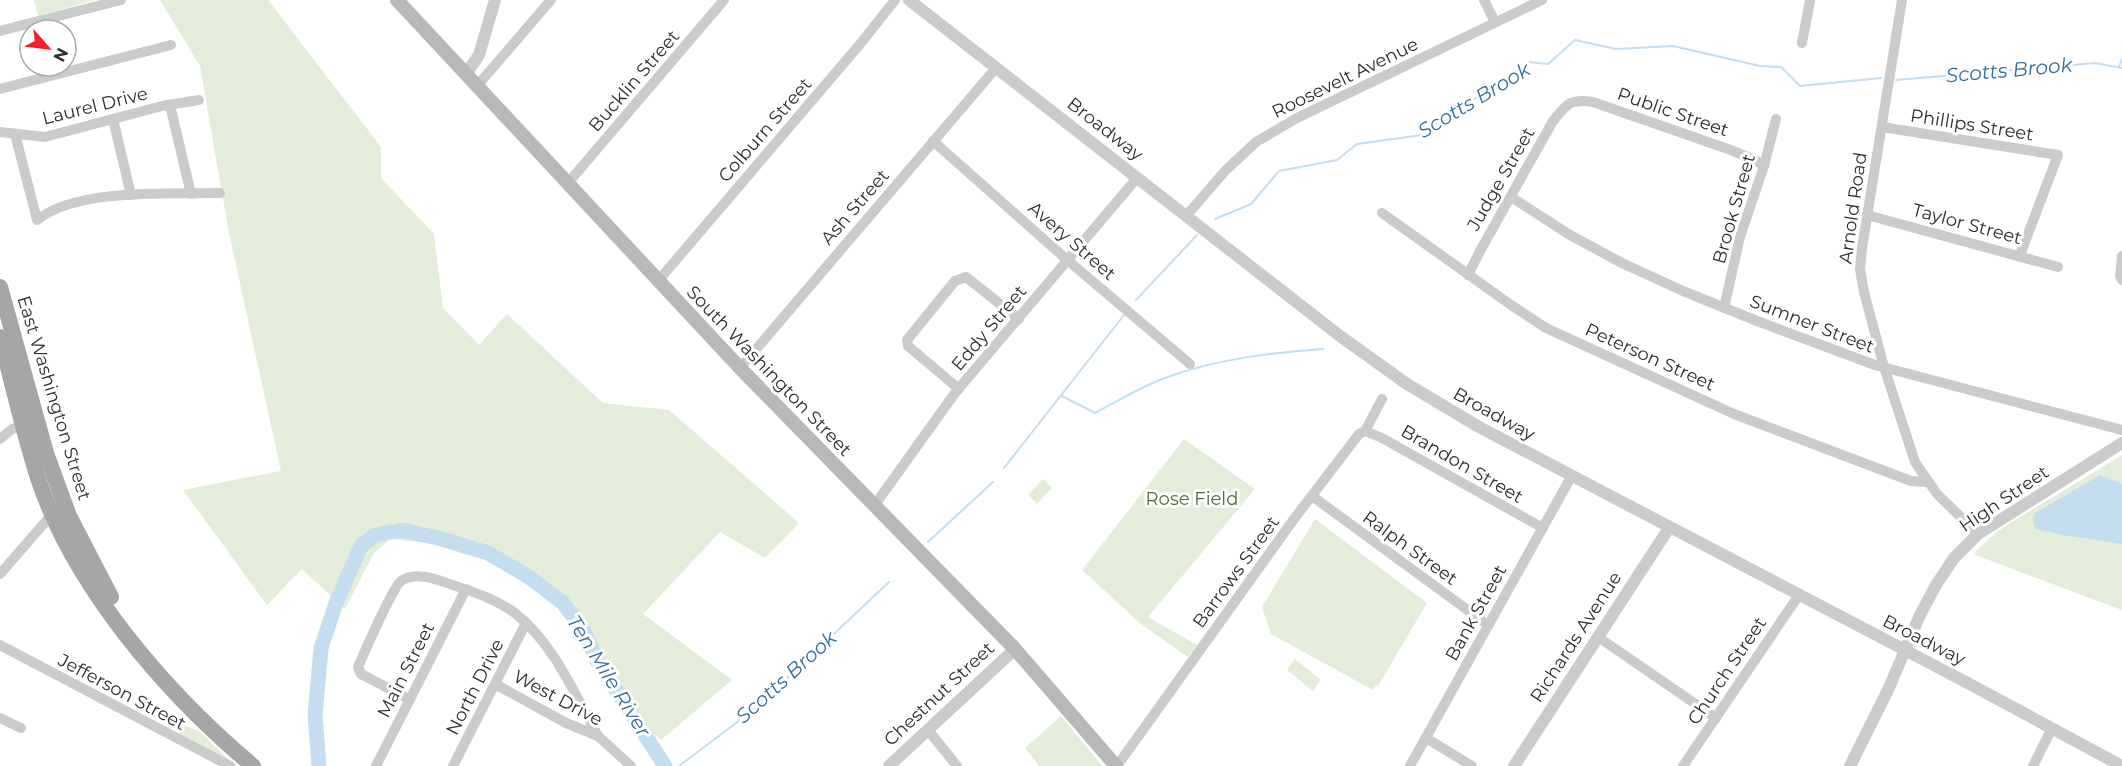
<svg xmlns="http://www.w3.org/2000/svg" width="2122" height="766" font-family="Montserrat,sans-serif">
  <rect width="100%" height="100%" fill="#fff"/>
  <!-- green -->
  <g fill="#e4edda">
    <polygon points="34,0 95,0 38,16"/>
    <polygon points="160,0 268,0 381,147 381,178 434,234 443,308 479,345 507,314 603,403 669,410 799,523 765,558 720,532 643,614 732,680 661,740 635,718 596,666 565,611 498,562 440,544 390,539 374,553 345,609 302,569 267,605 183,490 281,471 229,233 200,66"/>
    <polygon points="1184,439 1255,489 1148,617 1197,645 1188,657 1141,624 1082,570"/>
    <polygon points="2122,455 2122,610 1973,554 1994,534 2010,523"/>
    <polygon points="1043,479 1052,488 1037,504 1028,495"/>
    <polygon points="1315,519 1427,603 1378,686 1376,685 1373,690 1271,634 1262,607"/>
    <polygon points="1295,659 1321,680 1313,691 1287,670"/>
    <polygon points="1061,716 1102,766 1039,766 1025,748"/>
    <polygon points="185,726 199,731 235,765 179,733 178,731"/>
  </g>
  <!-- water -->
  <polygon fill="#c5deef" points="2100,475 2122,484 2122,544 2063,535 2035,529 2033,519 2035,513"/>
  <g fill="none" stroke-linecap="round" stroke-linejoin="round">
    <!-- stream -->
    <g stroke="#c5deef" stroke-width="2">
      <polyline points="2119,67 2122,59"/>
      <polyline points="1896,80 2095,63 2122,68"/>
      <polyline points="1215,219 1251,204 1279,171 1337,160 1357,144 1422,135 1456,109 1507,81 1529,62 1548,64 1575,40 1616,49 1673,46 1760,66 1781,67 1800,86 1881,78"/>
      <polyline points="1136,300 1197,235"/>
      <path d="M 1062,396 L 1095,413 C 1118,401 1140,387 1165,378 C 1216,359 1269,353 1323,349"/>
      <polyline points="1004,468 1124,315"/>
      <polyline points="928,542 993,482"/>
      <polyline points="679,766 752,711 889,582"/>
    </g>
    <!-- river -->
    <polyline stroke="#c5deef" stroke-width="15" points="319,766 315,715 318,682 321,648 336,603 361,546 375,535 402,530 442,539 488,553 529,577 563,603 582,628 598,662 665,766"/>
    <!-- minor -->
    <g stroke="#cbcbcb" stroke-width="10">
      <polyline points="1484,0 1495,22"/>
      <polyline points="1902,0 1862,248 1860,269 1864,292 1884,367 1915,462 1937,494 1978,534"/>
      <polyline points="0,31 121,0"/>
      <polyline points="1802,43 1810,0"/>
      <polyline points="477,86 551,0"/>
      <polyline points="0,89 171,45"/>
      <polyline points="170,105 191,194"/>
      <polyline points="113,119 131,195"/>
      <polyline points="1882,127 2058,155 2020,255"/>
      <polyline points="0,132 45,137 162,106 199,100"/>
      <path d="M 15,134 L 37,220 C 77,188 169,194 220,193"/>
      <polyline points="933,141 1065,258 1190,364"/>
      <polyline points="568,183 724,0"/>
      <polyline points="1511,197 1570,235 1622,263 1683,291 1757,321 1875,365 2122,430"/>
      <polyline points="1382,213 1511,305 1546,328 1734,414 1911,481 1928,482"/>
      <polyline points="1867,215 2058,267"/>
      <polyline points="1186,216 1225,171 1256,142 1297,118 1542,0"/>
      <polyline points="2122,256 2120,276 2122,280"/>
      <path d="M 1468,275 L 1480,251 L 1553,121 C 1567,104 1570,98 1593,102 L 1728,149 L 1755,160 L 1764,166"/>
      <polyline points="658,281 861,43 895,0"/>
      <polyline points="1724,308 1740,237 1764,166 1776,119"/>
      <polyline points="740,368 996,68"/>
      <polyline points="959,389 908,346 907,340 955,281 966,277 1019,319"/>
      <polyline points="1365,431 1382,438 1543,528"/>
      <polyline points="0,439 12,429 29,424"/>
      <polyline points="1312,496 1488,625"/>
      <polyline points="874,506 955,393 1137,178"/>
      <polyline points="0,574 53,513"/>
      <polyline points="1598,637 1716,718"/>
      <polyline points="0,645 230,766"/>
      <polyline points="495,684 566,723 598,736 631,766"/>
      <path d="M 409,699 L 361,674 L 358,667 C 364,653 393,587 401,581 C 415,571 436,579 450,584 C 473,592 497,599 516,614 C 554,644 575,695 598,736"/>
      <polyline points="0,718 21,728"/>
      <polyline points="928,730 957,766"/>
      <polyline points="1426,738 1472,766"/>
      <polyline points="376,766 466,589"/>
      <polyline points="453,766 526,623"/>
      <polyline points="1117,766 1294,519 1359,434 1365,431 1382,399"/>
      <polyline points="1410,766 1571,477"/>
      <polyline points="1683,766 1799,595"/>
      <polyline points="2033,766 2052,728"/>
    </g>
    <!-- tertiary -->
    <g stroke="#cbcbcb" stroke-width="12">
      <polyline points="909,0 1340,336 1407,384 1479,427 1964,681 2122,766"/>
      <polyline points="466,74 479,55 495,0"/>
      <polyline points="889,766 1015,649"/>
      <polyline points="1514,766 1669,528"/>
      <polyline points="1850,766 1888,690 1920,615 1936,585 1954,558 1978,534 2122,443"/>
    </g>
    <!-- secondary -->
    <polyline stroke="#b8b8b8" stroke-width="14" points="397,0 740,368 1015,649 1116,766"/>
    <!-- primary -->
    <g stroke="#a6a6a6" stroke-width="16">
      <polyline points="0,287 46,453 69,516 111,597"/>
      <path d="M 0,337 C 13,384 23,432 38,478 C 74,587 166,693 253,766"/>
    </g>
  </g>
  <g text-anchor="middle" dominant-baseline="central" stroke-width="6" stroke-linejoin="round" paint-order="stroke">
    <!-- street labels -->
    <g font-size="18" fill="#2e2e2e" stroke="#fff">
      <text transform="translate(1345 78) rotate(-26)">Roosevelt Avenue</text>
      <text transform="translate(634 81) rotate(-49)">Bucklin Street</text>
      <text transform="translate(95 106) rotate(-14)">Laurel Drive</text>
      <text transform="translate(1673 112) rotate(19)">Public Street</text>
      <text transform="translate(1972 125) rotate(9)">Phillips Street</text>
      <text transform="translate(1105 129) rotate(38)">Broadway</text>
      <text transform="translate(765 130) rotate(-49)">Colburn Street</text>
      <text transform="translate(1501 179) rotate(-60)">Judge Street</text>
      <text transform="translate(855 207) rotate(-49)">Ash Street</text>
      <text transform="translate(1853 208) rotate(-82)">Arnold Road</text>
      <text transform="translate(1734 209) rotate(-74)">Brook Street</text>
      <text transform="translate(1967 224) rotate(15)">Taylor Street</text>
      <text transform="translate(1072 241) rotate(41)">Avery Street</text>
      <text transform="translate(1812 324) rotate(21)">Sumner Street</text>
      <text transform="translate(989 328) rotate(-50)">Eddy Street</text>
      <text transform="translate(1650 357) rotate(24)">Peterson Street</text>
      <text transform="translate(769 371) rotate(46)">South Washington Street</text>
      <text transform="translate(54 398) rotate(73)">East Washington Street</text>
      <text transform="translate(1494 414) rotate(29)">Broadway</text>
      <text transform="translate(1462 464) rotate(30)">Brandon Street</text>
      <text transform="translate(2004 499) rotate(-34)">High Street</text>
      <text transform="translate(1410 548) rotate(36)">Ralph Street</text>
      <text transform="translate(1236 572) rotate(-54)">Barrows Street</text>
      <text transform="translate(1476 613) rotate(-61)">Bank Street</text>
      <text transform="translate(1576 637) rotate(-57)">Richards Avenue</text>
      <text transform="translate(1924 640) rotate(27)">Broadway</text>
      <text transform="translate(406 670) rotate(-63)">Main Street</text>
      <text transform="translate(1727 671) rotate(-56)">Church Street</text>
      <text transform="translate(475 687) rotate(-63)">North Drive</text>
      <text transform="translate(122 692) rotate(28)">Jefferson Street</text>
      <text transform="translate(939 694) rotate(-43)">Chestnut Street</text>
      <text transform="translate(558 698) rotate(28)">West Drive</text>
    </g>
    <!-- park labels -->
    <g font-size="18" fill="#506e37" stroke="#fff">
      <text x="1192" y="499">Rose Field</text>
    </g>
    <!-- water labels -->
    <g font-size="20" font-style="italic" fill="#347098" stroke="#fff">
      <text transform="translate(2009 70) rotate(-5)">Scotts Brook</text>
      <text transform="translate(1474 100) rotate(-31)">Scotts Brook</text>
      <text transform="translate(609 676) rotate(58)">Ten Mile River</text>
      <text transform="translate(786 677) rotate(-42)">Scotts Brook</text>
    </g>
  </g>
  <!-- north arrow -->
  <g transform="translate(48 48) rotate(118)"><circle r="28" fill="#ffffff" stroke="#ababab" stroke-width="1.5"/>
  <path d="M0-4.5L10 22L0 15L-10 22Z" fill="#f71f2b"/>
  <text y="-9" font-size="16" font-weight="bold" text-anchor="middle" fill="#2e2e2e">N</text>
  </g>
</svg>
